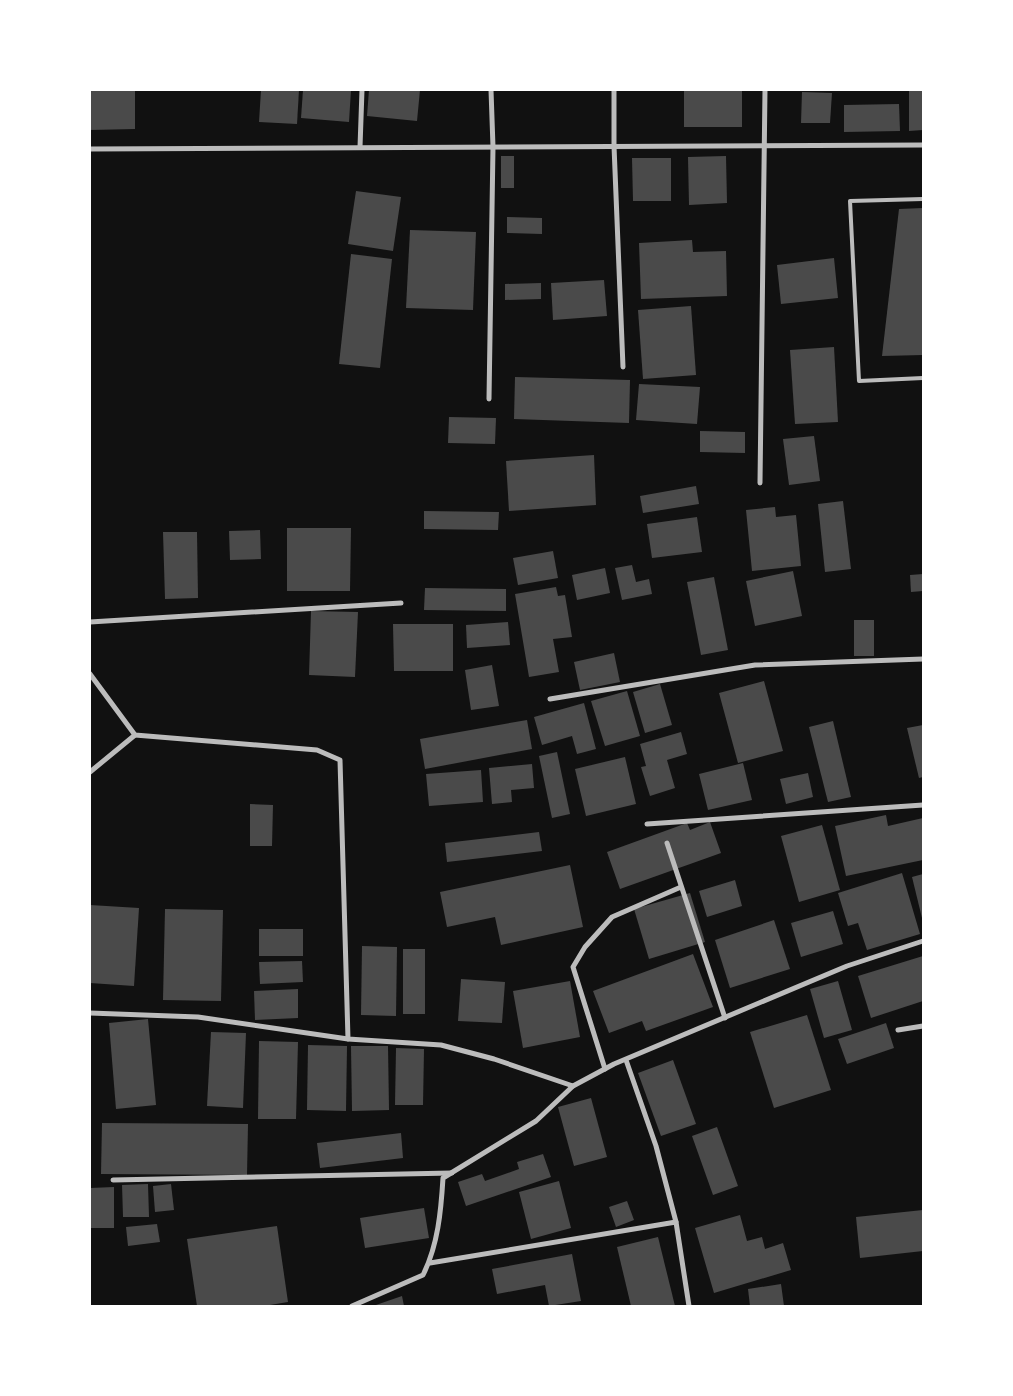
<svg xmlns="http://www.w3.org/2000/svg" width="1013" height="1396" font-family="'Exo 2',sans-serif">
  <rect width="100%" height="100%" fill="#111"/>
  <!-- building -->
  <g fill="#4a4a4a">
    <polygon points="90,90 135,90 135,129 90,130"/>
    <polygon points="261,90 299,90 297,124 259,122"/>
    <polygon points="303,90 351,90 349,122 301,118"/>
    <polygon points="369,90 420,90 417,121 367,116"/>
    <rect x="684" y="90" width="58" height="37"/>
    <polygon points="909,90 923,90 923,130 909,131"/>
    <polygon points="802,92 832,93 830,123 801,123"/>
    <polygon points="899,104 900,131 844,132 844,105"/>
    <rect x="501" y="156" width="13" height="32"/>
    <polygon points="726,156 727,203 689,205 688,157"/>
    <polygon points="632,158 671,158 671,201 633,201"/>
    <polygon points="356,191 401,197 393,251 348,244"/>
    <polygon points="923,208 923,355 882,356 899,209"/>
    <polygon points="507,217 542,218 542,234 507,233"/>
    <polygon points="410,230 476,232 473,310 406,308"/>
    <polygon points="692,240 693,252 726,251 727,296 641,299 639,243"/>
    <polygon points="351,254 392,259 380,368 339,364"/>
    <polygon points="834,258 838,298 781,304 777,265"/>
    <polygon points="604,280 607,316 553,320 551,283"/>
    <polygon points="541,283 541,299 505,300 505,284"/>
    <polygon points="691,306 696,375 643,379 638,310"/>
    <polygon points="834,347 838,422 795,424 790,350"/>
    <polygon points="515,377 630,380 629,423 514,419"/>
    <polygon points="639,384 700,387 697,424 636,420"/>
    <polygon points="449,417 496,418 495,444 448,443"/>
    <polygon points="700,431 745,432 745,453 700,452"/>
    <polygon points="814,436 820,481 789,485 783,439"/>
    <polygon points="594,455 596,505 509,511 506,461"/>
    <polygon points="696,486 699,504 643,513 640,496"/>
    <polygon points="843,501 851,569 825,572 818,504"/>
    <polygon points="775,507 776,517 796,515 801,566 752,571 746,510"/>
    <polygon points="424,511 499,512 498,530 424,529"/>
    <polygon points="697,517 702,552 652,558 647,524"/>
    <polygon points="287,528 351,528 350,591 287,591"/>
    <polygon points="260,530 261,559 230,560 229,531"/>
    <polygon points="163,532 197,532 198,598 165,599"/>
    <polygon points="553,551 558,578 518,585 513,558"/>
    <polygon points="632,565 636,582 649,579 652,594 622,600 615,568"/>
    <polygon points="605,568 610,593 577,600 572,575"/>
    <polygon points="793,571 802,616 755,626 746,581"/>
    <polygon points="923,574 923,591 911,592 910,575"/>
    <polygon points="714,577 728,650 701,655 687,582"/>
    <polygon points="556,587 558,596 565,595 572,637 553,639 559,672 529,677 515,594"/>
    <polygon points="425,588 506,589 506,611 424,610"/>
    <polygon points="311,611 358,612 355,677 309,675"/>
    <rect x="854" y="620" width="20" height="36"/>
    <polygon points="508,622 510,645 467,648 466,625"/>
    <polygon points="393,624 453,624 453,671 394,671"/>
    <polygon points="614,653 620,682 580,690 574,662"/>
    <polygon points="492,665 499,706 471,710 465,670"/>
    <polygon points="764,681 783,751 738,763 719,693"/>
    <polygon points="660,684 672,725 645,733 633,692"/>
    <polygon points="627,691 640,736 605,746 591,701"/>
    <polygon points="584,703 596,749 577,754 572,736 542,745 534,717"/>
    <polygon points="527,720 532,749 425,769 420,739"/>
    <polygon points="833,721 851,797 828,802 809,727"/>
    <polygon points="923,725 923,777 919,778 907,728"/>
    <polygon points="681,732 687,754 667,760 675,788 650,796 641,767 646,766 640,744"/>
    <polygon points="557,752 570,814 552,818 539,756"/>
    <polygon points="625,757 636,804 586,816 575,769"/>
    <polygon points="743,763 752,800 708,810 699,774"/>
    <polygon points="532,764 534,788 511,790 512,802 492,804 489,768"/>
    <polygon points="481,770 483,802 429,806 426,774"/>
    <polygon points="808,773 813,797 786,804 780,779"/>
    <polygon points="250,804 273,805 272,846 250,846"/>
    <polygon points="886,815 888,826 923,818 923,860 846,876 835,826"/>
    <polygon points="710,822 721,853 620,889 607,852 687,823 690,830"/>
    <polygon points="822,825 840,890 799,902 781,836"/>
    <polygon points="539,832 542,851 447,862 445,843"/>
    <polygon points="570,865 583,927 501,945 495,917 447,927 440,892"/>
    <polygon points="902,873 920,934 867,950 858,923 848,926 838,893"/>
    <polygon points="923,874 923,918 922,918 912,877"/>
    <polygon points="735,880 742,906 707,917 699,891"/>
    <polygon points="690,893 705,942 649,959 634,909"/>
    <polygon points="90,905 139,908 134,986 90,983"/>
    <polygon points="165,909 223,910 221,1001 163,1000"/>
    <polygon points="833,911 843,944 801,957 791,923"/>
    <polygon points="774,920 790,969 730,988 715,940"/>
    <rect x="259" y="929" width="44" height="27"/>
    <polygon points="362,946 397,947 396,1016 361,1015"/>
    <rect x="403" y="949" width="22" height="65"/>
    <polygon points="693,954 713,1007 646,1031 642,1021 609,1033 593,991"/>
    <polygon points="923,956 923,1001 871,1018 858,976"/>
    <polygon points="302,961 303,982 260,984 259,962"/>
    <polygon points="461,979 505,982 502,1023 458,1021"/>
    <polygon points="570,981 580,1037 523,1048 513,991"/>
    <polygon points="838,981 852,1030 824,1038 810,989"/>
    <polygon points="298,989 298,1018 255,1020 254,991"/>
    <polygon points="807,1015 831,1090 774,1108 750,1032"/>
    <polygon points="148,1019 156,1105 116,1109 109,1023"/>
    <polygon points="886,1023 894,1048 847,1064 838,1039"/>
    <polygon points="211,1032 246,1033 243,1108 207,1106"/>
    <polygon points="259,1041 298,1042 296,1119 258,1119"/>
    <polygon points="308,1045 347,1046 346,1111 307,1110"/>
    <polygon points="351,1046 388,1046 389,1110 352,1111"/>
    <polygon points="396,1048 424,1049 423,1105 395,1105"/>
    <polygon points="673,1060 696,1124 661,1136 638,1073"/>
    <polygon points="591,1098 607,1157 574,1166 558,1107"/>
    <polygon points="102,1123 248,1124 247,1175 101,1174"/>
    <polygon points="717,1127 738,1186 713,1195 692,1136"/>
    <polygon points="401,1133 403,1158 320,1168 317,1143"/>
    <polygon points="543,1154 551,1177 466,1206 458,1182 482,1174 485,1181 519,1169 517,1162"/>
    <polygon points="559,1181 571,1228 531,1239 519,1192"/>
    <polygon points="148,1184 149,1217 123,1217 122,1185"/>
    <polygon points="171,1184 174,1210 155,1212 153,1186"/>
    <polygon points="114,1187 114,1228 90,1228 90,1188"/>
    <polygon points="627,1201 634,1220 616,1227 609,1207"/>
    <polygon points="424,1208 429,1238 365,1248 360,1218"/>
    <polygon points="923,1210 923,1251 860,1258 856,1217"/>
    <polygon points="740,1215 747,1241 762,1237 765,1249 783,1243 791,1270 714,1293 695,1228"/>
    <polygon points="157,1224 160,1242 128,1246 126,1227"/>
    <polygon points="277,1226 288,1302 264,1306 197,1306 187,1239"/>
    <polygon points="658,1237 675,1306 631,1306 617,1247"/>
    <polygon points="572,1254 581,1301 549,1306 545,1285 497,1294 492,1269"/>
    <polygon points="781,1284 784,1306 750,1306 748,1289"/>
    <polygon points="402,1296 404,1306 373,1306"/>
  </g>
  <g fill="none" stroke-linecap="round" stroke-linejoin="round">
    <!-- service -->
    <polyline stroke="#bcbcbc" stroke-width="4" points="923,199 850,201 859,381 923,378"/>
    <!-- minor -->
    <g stroke="#bcbcbc" stroke-width="5">
      <polyline points="614,90 614,146 623,367"/>
      <polyline points="360,147 362,90"/>
      <polyline points="90,149 923,145"/>
      <polyline points="489,399 493,147 491,90"/>
      <polyline points="760,483 765,90"/>
      <polyline points="90,622 401,603"/>
      <polyline points="90,674 135,735 317,750 340,760 348,1039"/>
      <polyline points="550,699 755,665 923,659"/>
      <polyline points="90,772 135,735"/>
      <polyline points="647,824 923,805"/>
      <polyline points="667,843 725,1018"/>
      <polyline points="90,1013 198,1017 348,1039 441,1045 494,1059 573,1086"/>
      <polyline points="898,1030 923,1026"/>
      <polyline points="626,1060 656,1146 676,1222 689,1306"/>
      <polyline points="605,1069 573,967 585,947 612,917 681,887"/>
      <polyline points="113,1180 452,1173"/>
      <polyline points="430,1263 676,1222"/>
      <path d="M 352,1306 L 423,1275 C 438,1245 441,1211 443,1178 L 536,1121 L 573,1086 L 614,1064 L 847,966 L 923,941"/>
    </g>
  </g>
  <!-- border -->
  <rect width="1013" height="1396" fill="none" stroke="#ffffff" stroke-width="182"/>
</svg>
